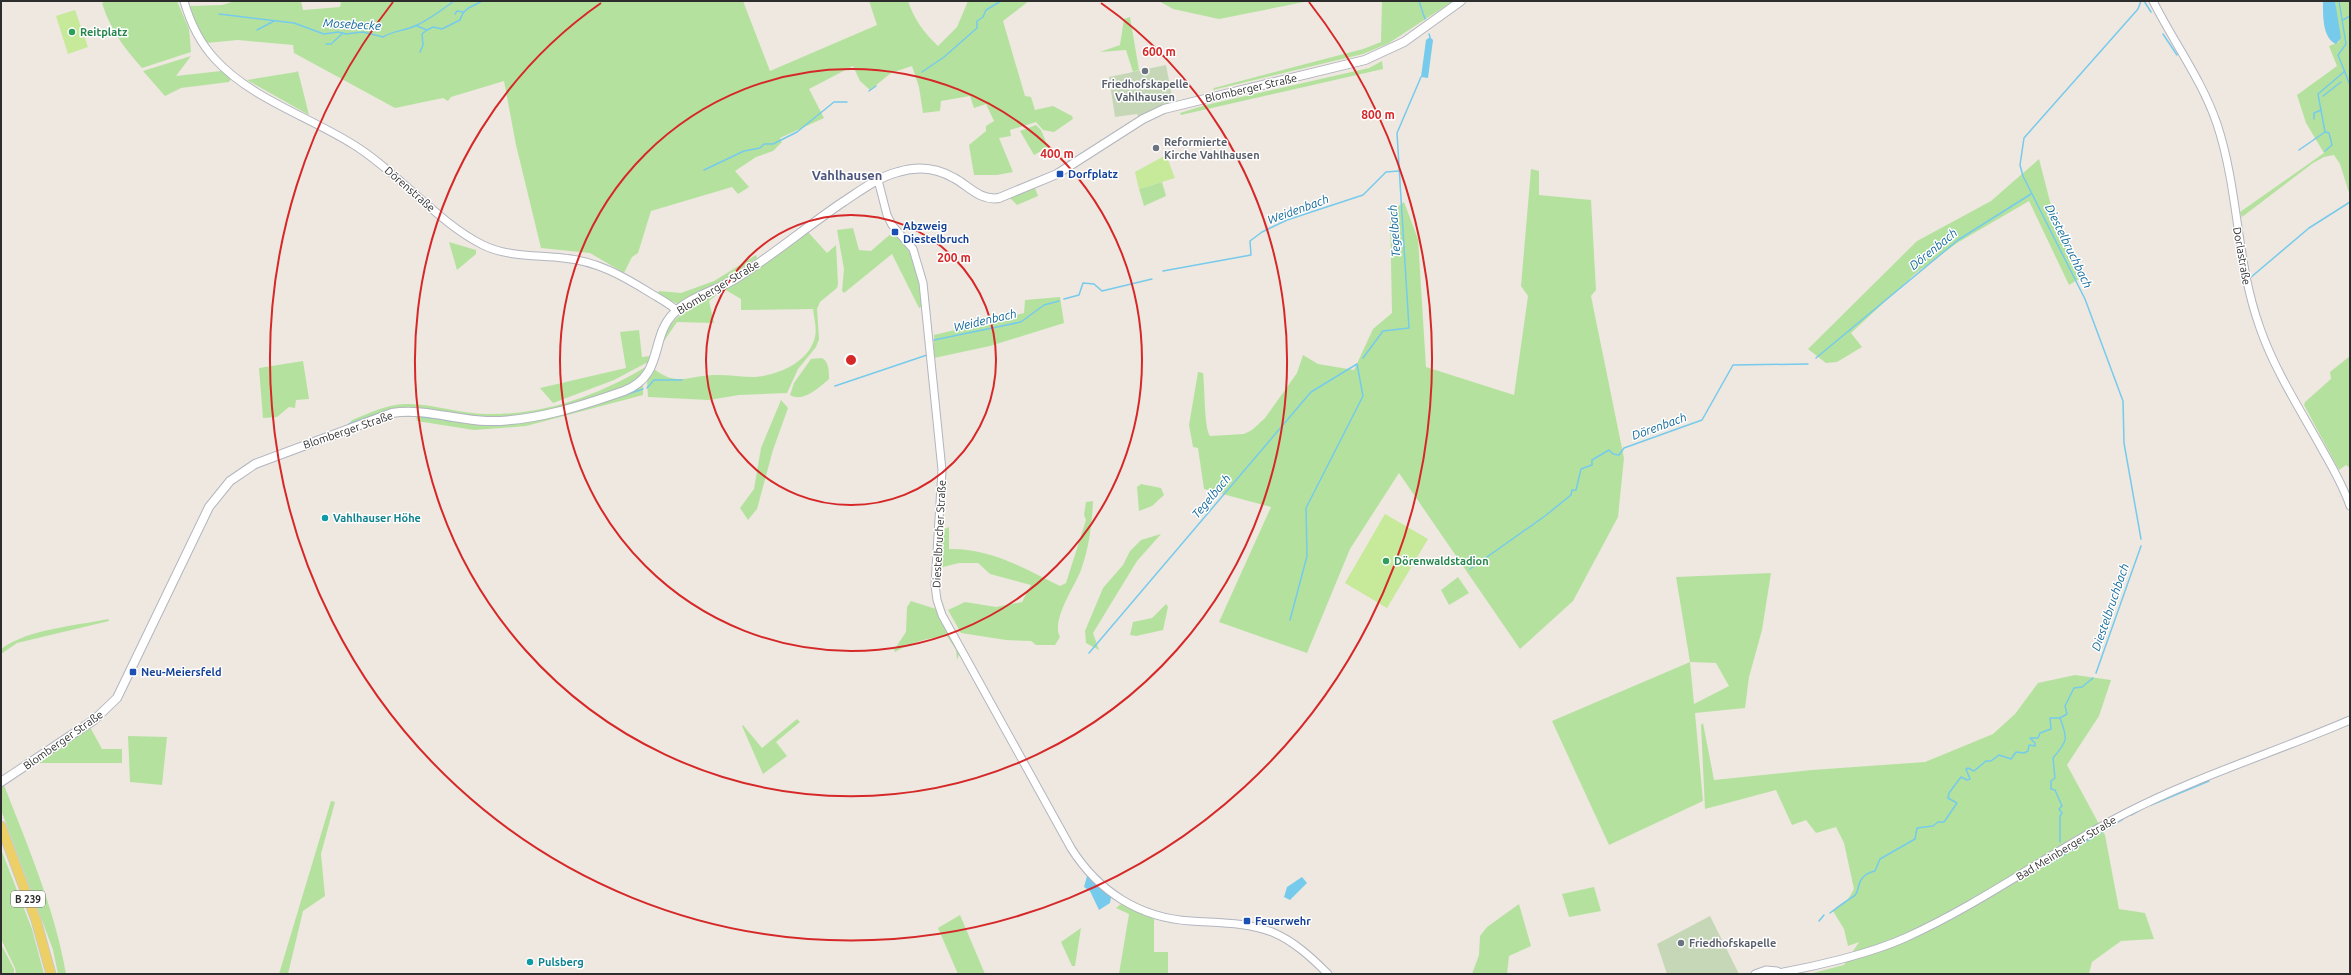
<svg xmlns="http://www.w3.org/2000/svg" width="2351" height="975" font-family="Ubuntu,sans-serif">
  <rect width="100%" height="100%" fill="#eee8e0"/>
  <!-- green -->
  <g fill="#b4e29e" fill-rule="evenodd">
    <path d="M 106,1 L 177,1 L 189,29 L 191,52 L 142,68 C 124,48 110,29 102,3 Z"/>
    <path d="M 235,1 L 301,1 L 303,10 L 340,7 L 341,1 L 743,1 L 770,71 L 877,25 L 869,1 L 908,1 C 914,19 924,33 938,46 L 957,27 L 968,1 L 1029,1 L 1003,21 L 1025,96 L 1031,97 L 1035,110 L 1053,106 L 1072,116 L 1073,119 L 1054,132 L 1043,130 L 1036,122 L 1010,130 L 1011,136 L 999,138 L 1013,172 L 997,175 L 974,175 L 969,145 L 986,131 L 986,126 L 994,121 L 986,104 L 974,108 L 970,96 L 941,101 L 940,111 L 923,113 L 919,87 L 912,66 L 891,73 L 870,90 L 860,81 L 853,66 L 809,89 L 824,118 L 780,138 L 782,142 L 773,151 L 756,157 L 735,171 L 749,187 L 738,194 L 732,187 L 651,211 L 638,253 L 632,257 L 624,273 L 590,253 L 541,248 L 516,145 L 504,81 L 451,97 L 448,101 L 443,98 L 395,108 L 294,53 L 293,45 L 238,40 L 206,43 L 196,25 L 189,6 L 222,5 Z"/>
    <polygon points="1159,1 1309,1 1219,19 1173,9"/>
    <polygon points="1382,1 1453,1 1389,43 1363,54 1213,90 1214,88 1363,49 1381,42"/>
    <polygon points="2335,1 2350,1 2350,196 2340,164 2334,155 2324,157 2313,163 2242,217 2240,212 2324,153 2306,123 2297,95 2337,66 2329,46 2339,42"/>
    <polygon points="1130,17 1139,70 1133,72 1126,50 1100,52 1120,45 1124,19"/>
    <polygon points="191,56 176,76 221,71 231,79 229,82 181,88 165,96 143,71"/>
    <polygon points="1382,61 1383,69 1181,115 1180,113 1206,105 1369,68"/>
    <polygon points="298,71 309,115 247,80 296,72"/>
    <polygon points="1036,125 1041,130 1048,147 1034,155 1020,131"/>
    <polygon points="2039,159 2054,217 2079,279 2069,285 2029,201 1957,243 1916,273 1851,333 1862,347 1837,362 1826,363 1808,349 1917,241 1991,201"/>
    <path d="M 1531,169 L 1539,171 L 1539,195 L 1591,200 L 1596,290 L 1591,296 L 1624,458 L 1618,517 L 1573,601 L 1520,649 L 1399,473 L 1350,549 L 1307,653 L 1219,622 L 1271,507 L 1204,489 L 1198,448 L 1193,447 L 1189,425 L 1198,372 L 1203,373 C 1205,387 1204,428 1210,436 L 1244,434 L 1252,430 L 1265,418 L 1297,373 L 1303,355 L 1318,364 L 1354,370 L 1373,329 L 1392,313 L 1390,212 L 1404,202 L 1418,239 L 1426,367 L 1514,395 L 1528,296 L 1521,286 Z"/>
    <polygon points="1162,182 1166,196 1144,206 1139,189"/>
    <polygon points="1035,188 1038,196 1017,205 1010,198"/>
    <path d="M 853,228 L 859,250 L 871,251 L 894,231 C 918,260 918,269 924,305 L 919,308 L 892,254 L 844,293 L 842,291 L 844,269 L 837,230 Z"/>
    <path d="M 808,232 L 827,253 L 836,245 L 838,284 L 837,288 L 820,302 L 817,309 L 819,339 L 816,347 L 798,369 L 787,393 L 739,395 L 709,400 L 648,397 L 647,382 L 654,369 C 678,388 691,374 718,375 C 731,375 742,377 755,377 C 779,375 809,362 815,337 C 817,328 814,318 813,309 L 741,310 L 741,299 L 724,289 Z"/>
    <polygon points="449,242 476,250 476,254 457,270"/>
    <polygon points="756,255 757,258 720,283 678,304 657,295 659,291 681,293 714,281"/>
    <path d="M 717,292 L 719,293 L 709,301 L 714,323 L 677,322 L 664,341 C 669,315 697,304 717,292 Z"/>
    <polygon points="1060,297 1064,323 990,346 934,358 934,335 1024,313 1025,300"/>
    <polygon points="639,330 642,357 650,356 648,362 614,380 553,403 540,388 626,368 620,332"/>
    <polygon points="2350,356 2350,468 2346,465 2339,470 2304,405 2305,402 2331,379 2330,372"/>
    <path d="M 822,358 C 829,362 829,371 829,379 C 820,387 803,403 790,395 L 794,383 L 811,359 Z"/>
    <polygon points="303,361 309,399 296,400 295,408 289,407 277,417 263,418 259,368"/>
    <path d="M 650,364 L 648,370 L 628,388 L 542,413 L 492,419 L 416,410 L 347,426 L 352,420 C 368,414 387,404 405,404 C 430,403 461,414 489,414 C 545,415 603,394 650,364 Z"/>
    <polygon points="643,384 643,395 526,426 474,430 417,421 416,417 405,417 405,415 509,422"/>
    <polygon points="781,400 788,408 773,450 757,509 748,520 740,508 754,489 761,448"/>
    <polygon points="1141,484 1161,488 1164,495 1152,506 1139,511 1137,487"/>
    <path d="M 1093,501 C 1092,524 1089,548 1081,570 C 1074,588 1051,620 1060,637 L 1055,645 L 1036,645 L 1031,641 L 1006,640 L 961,633 L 948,610 L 965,602 L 996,607 L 1022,602 L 1031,585 L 990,574 L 978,563 L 959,563 L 939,568 L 940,536 L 942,530 L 949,527 L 949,549 C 990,548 1024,568 1060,586 L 1066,583 L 1086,520 L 1084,515 L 1086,502 Z"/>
    <polygon points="1161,534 1137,561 1093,633 1099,650 1086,643 1085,631 1103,588 1123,565 1130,551 1141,540"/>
    <path d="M 1771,573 L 1762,630 L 1749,677 L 1745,708 L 1695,713 L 1703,801 L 1609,845 L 1552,721 L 1690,662 L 1676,577 ZM 1690,662 L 1716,663 L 1729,686 L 1694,704 Z"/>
    <polygon points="1458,577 1469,593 1449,605 1441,590"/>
    <path d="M 911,601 L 936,609 L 960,651 L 957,660 L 956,650 L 947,636 C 928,638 912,642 895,652 L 894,650 L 906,632 L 907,607 Z"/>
    <polygon points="1166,604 1168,607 1163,630 1136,636 1130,635 1133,622 1152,618"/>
    <path d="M 108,619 L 109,621 L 17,643 L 1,654 L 1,649 C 28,629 75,626 108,619 Z"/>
    <polygon points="2075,675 2111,680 2099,716 2067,765 2105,835 2119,909 2145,913 2154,939 2121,941 2092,962 2089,974 1809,974 1844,965 1859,942 1848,946 1844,929 1833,911 1847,901 1854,889 1844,843 1836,827 1816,833 1806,820 1792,825 1776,790 1705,809 1701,725 1703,723 1714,780 1812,770 1925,762 1993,734 2015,714 2038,683"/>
    <polygon points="797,719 800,722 776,742 787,756 763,774 742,726 743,725 762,748"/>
    <polygon points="90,727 102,749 122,749 122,763 35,763"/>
    <polygon points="128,736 167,737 162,785 130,782"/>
    <path d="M 4,785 C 28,847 55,909 66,974 L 58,974 L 53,950 L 1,810 L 1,788 Z"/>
    <polygon points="331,801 335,802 321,854 325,896 303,911 288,974 279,974"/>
    <polygon points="1,849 32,929 44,974 16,974 15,968 1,939"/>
    <polygon points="1594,887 1601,911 1569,917 1562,894"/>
    <polygon points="1121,904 1154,919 1154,952 1168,952 1168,974 1119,974 1129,914 1116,908"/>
    <polygon points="1519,904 1531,946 1509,956 1507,974 1472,974 1479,955 1480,936 1487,927"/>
    <polygon points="960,915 985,974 958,974 938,928"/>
    <polygon points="1081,928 1075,966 1072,966 1061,942"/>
    <polygon points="1,944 14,969 14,974 1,974"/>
  </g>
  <!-- cemetery -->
  <g fill="#c6d7b7">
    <polygon points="1166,65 1173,101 1139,117 1137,114 1115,117 1109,77"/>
    <polygon points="1710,916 1739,974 1667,974 1657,944"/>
  </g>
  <!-- pitch -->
  <g fill="#c6e99a">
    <polygon points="75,10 88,47 68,54 56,16"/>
    <polygon points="1166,155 1175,178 1139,189 1135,172"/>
    <polygon points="1385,514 1428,539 1387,608 1345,583"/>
  </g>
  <!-- water -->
  <g fill="#76caec">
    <path d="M 2323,1 L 2335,1 L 2341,38 L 2336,44 C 2322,38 2323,14 2323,1 Z"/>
    <polygon points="1430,37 1433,40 1428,78 1421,77 1426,40"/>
    <polygon points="1087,876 1111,897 1110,903 1099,910 1090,891 1084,887"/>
    <polygon points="1302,877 1307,883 1290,900 1284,897 1287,887"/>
  </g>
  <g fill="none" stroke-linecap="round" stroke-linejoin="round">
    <!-- stream -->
    <g stroke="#76caec" stroke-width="1.5">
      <polyline points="1419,1 1425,19"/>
      <polyline points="2141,1 2138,9 2024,138 2020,165 2023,176 2085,299 2123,401 2124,443 2141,539"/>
      <polyline points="2144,1 2151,12"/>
      <polyline points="2339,1 2346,44 2338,55 2350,85"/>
      <path d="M 219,14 L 294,23 L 324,34 L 338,32 L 346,34 L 363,32 L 383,37 C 394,30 406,31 417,25 C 430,19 442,10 454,1"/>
      <polyline points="455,14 457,11 463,12"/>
      <polyline points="2343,20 2350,16"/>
      <path d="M 417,26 L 427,30 L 433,27 L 442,29 L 460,20 C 464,7 472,7 482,1"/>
      <polyline points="257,30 274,21"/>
      <polyline points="1429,34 1430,37"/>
      <polyline points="2163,34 2177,55"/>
      <polyline points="326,44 331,44 343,33"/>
      <polyline points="420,52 423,45 422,34 427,30"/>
      <polyline points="922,72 944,57 977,28 977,21 983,17 986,10 1001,1"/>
      <polyline points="869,91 876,86"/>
      <polyline points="2323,96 2341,82"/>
      <polyline points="2314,119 2314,113 2321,110"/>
      <polyline points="2299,150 2325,132 2318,94 2345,71"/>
      <polyline points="2325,151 2332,145 2329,133 2325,132"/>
      <polyline points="704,170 744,151 760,148 764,144 773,144 797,132 834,102 847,102"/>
      <polyline points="1163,271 1251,255 1250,241 1262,232 1287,220 1363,195 1386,172 1399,171"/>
      <polyline points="2250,278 2309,228 2350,202"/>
      <polyline points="1064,299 1079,295 1083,283 1094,284 1102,291 1152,279"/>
      <polyline points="934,340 1021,322 1044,305 1059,301"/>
      <polyline points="1363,358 1383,331 1409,328 1397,133 1421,77"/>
      <polyline points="1816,358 1958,240 2031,194"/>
      <polyline points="835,386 927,355"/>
      <polyline points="647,388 654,380 682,380"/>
      <polyline points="610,400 643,389"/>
      <polyline points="422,417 441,419"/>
      <polyline points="445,420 451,421"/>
      <polyline points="349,424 383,412"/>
      <polyline points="1470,569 1545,516 1571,495 1572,490 1576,490 1581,469 1592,465 1592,460 1609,450 1613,454 1619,455 1624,448 1702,420 1733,365 1808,364"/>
      <polyline points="1089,653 1311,392 1357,364 1363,396 1306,508 1307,556 1290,620"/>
      <polyline points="2096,673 2141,546"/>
      <polyline points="2151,805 2209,781"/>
      <polyline points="2131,815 2147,806"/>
      <path d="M 2060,842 L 2060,816 L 2062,813 L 2059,809 L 2062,806 L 2055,790 L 2051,789 L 2051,781 L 2055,778 L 2053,758 C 2068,741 2068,739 2060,718"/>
      <polyline points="2045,866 2123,819"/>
      <path d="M 1830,913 C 1838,907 1846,901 1854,896 C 1861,892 1854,876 1875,871 L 1880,859 L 1915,839 L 1917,828 L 1933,826 L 1938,822 L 1944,822 L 1957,803 L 1948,798 L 1949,793 L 1961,777 L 1967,780 L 1970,779 L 1966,769 L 1968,768 L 1974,771 L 1986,761 L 1991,761 L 1999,755 L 2011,759 L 2016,752 L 2024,753 L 2028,751 L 2029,745 L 2035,746 L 2035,743 L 2030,738 L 2038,738 L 2040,733 L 2051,729 L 2050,718 L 2060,718 L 2067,714 L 2065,706 L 2074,688 L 2082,687 L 2093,678"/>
      <polyline points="1819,921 1824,915"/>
    </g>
    <defs>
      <g id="tertiary">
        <path d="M 184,1 C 190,22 200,43 215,59 C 250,98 310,117 354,145 C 399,173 437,222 483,245 C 507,257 537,255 563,258 C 597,261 623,276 652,294 C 660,299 670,304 677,311"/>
        <path d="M 2153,1 C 2174,43 2202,80 2217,124 C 2239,190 2236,262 2260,328 C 2275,371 2300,409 2322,449 C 2332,467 2343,485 2350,506"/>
        <path d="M 878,180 L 887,215 L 892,225 L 913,249 L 923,283 L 942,470 L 935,585 L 937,600 L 942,615 L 1071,848 C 1098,891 1139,918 1191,921 C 1218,923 1246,922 1272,932 C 1294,941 1312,958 1328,974"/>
        <polyline points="1755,974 1766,970 1777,971"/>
        <path d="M 1773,974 C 1813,967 1870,954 1907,937 C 1984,902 2052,851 2126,813 C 2198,776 2276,752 2350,720"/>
      </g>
      <path id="secondary" d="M 1,782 L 94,720 L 117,698 L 209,507 L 230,481 L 255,464 L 392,413 C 423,408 456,420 487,421 C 533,422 581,406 624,391 C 665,375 649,338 674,313 C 690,297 715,291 735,279 C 772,256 806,227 843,202 C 860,191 878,177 898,172 C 917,166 937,168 954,178 C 969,186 980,201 999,198 L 1057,174 L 1143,119 L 1164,109 L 1365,60 L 1404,42 L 1461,1"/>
      <polyline id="primary" points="1,826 36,920 51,974"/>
    </defs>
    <!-- tertiary casing -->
    <use href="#tertiary" stroke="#b3b5bf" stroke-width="9"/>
    <!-- secondary casing -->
    <use href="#secondary" stroke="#b3b5bf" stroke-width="10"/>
    <!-- primary casing -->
    <use href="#primary" stroke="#c8c8c8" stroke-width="11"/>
    <!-- tertiary -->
    <use href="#tertiary" stroke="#fff" stroke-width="7"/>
    <!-- secondary -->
    <use href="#secondary" stroke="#fff" stroke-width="8"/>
    <!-- primary -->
    <use href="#primary" stroke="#edd065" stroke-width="9"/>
  </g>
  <!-- distance rings -->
  <g fill="none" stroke="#d62828" stroke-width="2">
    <circle cx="851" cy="360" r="145"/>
    <circle cx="851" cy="360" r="291"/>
    <path d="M1101 3A436 436 0 1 1 601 3"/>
    <path d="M1309 2A581 581 0 1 1 393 2"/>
  </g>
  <!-- markers -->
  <g fill="#2e9e5b" stroke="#fff" stroke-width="1.5">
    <circle cx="72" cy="32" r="4"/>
    <circle cx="1386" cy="561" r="4"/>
  </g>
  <g fill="#6b7280" stroke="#fff" stroke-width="1.5">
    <circle cx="1145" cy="71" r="4"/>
    <circle cx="1156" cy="148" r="4"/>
    <circle cx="1681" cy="943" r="4"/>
  </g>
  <g fill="#1a4fb4" stroke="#fff" stroke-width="1.5">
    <rect x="1056" y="170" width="8" height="8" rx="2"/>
    <rect x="891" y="228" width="8" height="8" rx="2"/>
    <rect x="129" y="668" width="8" height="8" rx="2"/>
    <rect x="1243" y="917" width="8" height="8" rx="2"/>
  </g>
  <g fill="#0f9aa8" stroke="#fff" stroke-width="1.5">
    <circle cx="325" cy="518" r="4"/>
    <circle cx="530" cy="962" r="4"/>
  </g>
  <g text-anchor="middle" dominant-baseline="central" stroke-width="3" stroke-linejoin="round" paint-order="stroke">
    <!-- shield labels -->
    <rect fill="#fff" stroke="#6c6c6c" stroke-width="1" x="11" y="891" width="34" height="16" rx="3"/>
    <g font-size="10" font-weight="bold" fill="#2d2d2d">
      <text x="28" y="899">B 239</text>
    </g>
    <!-- leisure labels -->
    <g font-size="11" font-weight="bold" fill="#27864d" stroke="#fff" text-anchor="start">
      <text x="80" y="32">Reitplatz</text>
      <text x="1394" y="561">Dörenwaldstadion</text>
    </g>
    <!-- worship labels -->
    <g font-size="11" font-weight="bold" fill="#5b616d" stroke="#fff" text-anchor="start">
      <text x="1145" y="84" text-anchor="middle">Friedhofskapelle<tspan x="1145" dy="13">Vahlhausen</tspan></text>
      <text x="1164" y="142">Reformierte<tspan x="1164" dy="13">Kirche Vahlhausen</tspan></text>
      <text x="1689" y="943">Friedhofskapelle</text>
    </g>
    <!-- street labels -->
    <g font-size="11" fill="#2d2d2d" stroke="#fff">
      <text transform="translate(1251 88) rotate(-13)">Blomberger Straße</text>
      <text transform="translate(410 189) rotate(41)">Dörenstraße</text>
      <text transform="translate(2242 256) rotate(80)">Dorlastraße</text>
      <text transform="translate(718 287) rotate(-31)">Blomberger Straße</text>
      <text transform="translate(348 430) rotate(-19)">Blomberger Straße</text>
      <text transform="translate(939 534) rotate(-87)">Diestelbrucher Straße</text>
      <text transform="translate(63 740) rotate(-35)">Blomberger Straße</text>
      <text transform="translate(2066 848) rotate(-31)">Bad Meinberger Straße</text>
    </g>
    <!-- transit labels -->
    <g font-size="11" font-weight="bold" fill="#164399" stroke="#fff" text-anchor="start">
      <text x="1068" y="174">Dorfplatz</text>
      <text x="903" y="226">Abzweig<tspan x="903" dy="13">Diestelbruch</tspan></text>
      <text x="141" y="672">Neu-Meiersfeld</text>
      <text x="1255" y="921">Feuerwehr</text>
    </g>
    <!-- culture labels -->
    <g font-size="11" font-weight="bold" fill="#0d838f" stroke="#fff" text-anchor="start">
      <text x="333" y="518">Vahlhauser Höhe</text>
      <text x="538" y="962">Pulsberg</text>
    </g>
    <!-- water labels -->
    <g font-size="12" font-style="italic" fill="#11699c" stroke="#fff">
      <text transform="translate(352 24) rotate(3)">Mosebecke</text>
      <text transform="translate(1298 209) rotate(-20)">Weidenbach</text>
      <text transform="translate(1394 231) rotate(-94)">Tegelbach</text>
      <text transform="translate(2069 246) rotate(64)">Diestelbruchbach</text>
      <text transform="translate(1933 249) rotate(-39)">Dörenbach</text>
      <text transform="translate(985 320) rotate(-13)">Weidenbach</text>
      <text transform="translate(1659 426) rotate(-20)">Dörenbach</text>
      <text transform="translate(1211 496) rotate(-50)">Tegelbach</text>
      <text transform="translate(2110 607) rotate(-71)">Diestelbruchbach</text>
    </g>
    <!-- quarter labels -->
    <g font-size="13" font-weight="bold" fill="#4d557d" stroke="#fff">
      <text x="847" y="175">Vahlhausen</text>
    </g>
  </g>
  <circle cx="851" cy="360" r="6" fill="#d62828" stroke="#fff" stroke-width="2"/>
  <g font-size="12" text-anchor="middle" font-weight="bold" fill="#d62828" stroke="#fff" stroke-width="3" stroke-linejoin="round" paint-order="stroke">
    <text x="1159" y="56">600 m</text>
    <text x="1378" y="119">800 m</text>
    <text x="1057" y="158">400 m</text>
    <text x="954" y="262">200 m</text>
  </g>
  <!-- border -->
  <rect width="2351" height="975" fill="none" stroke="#2d2d2d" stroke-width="4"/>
</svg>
